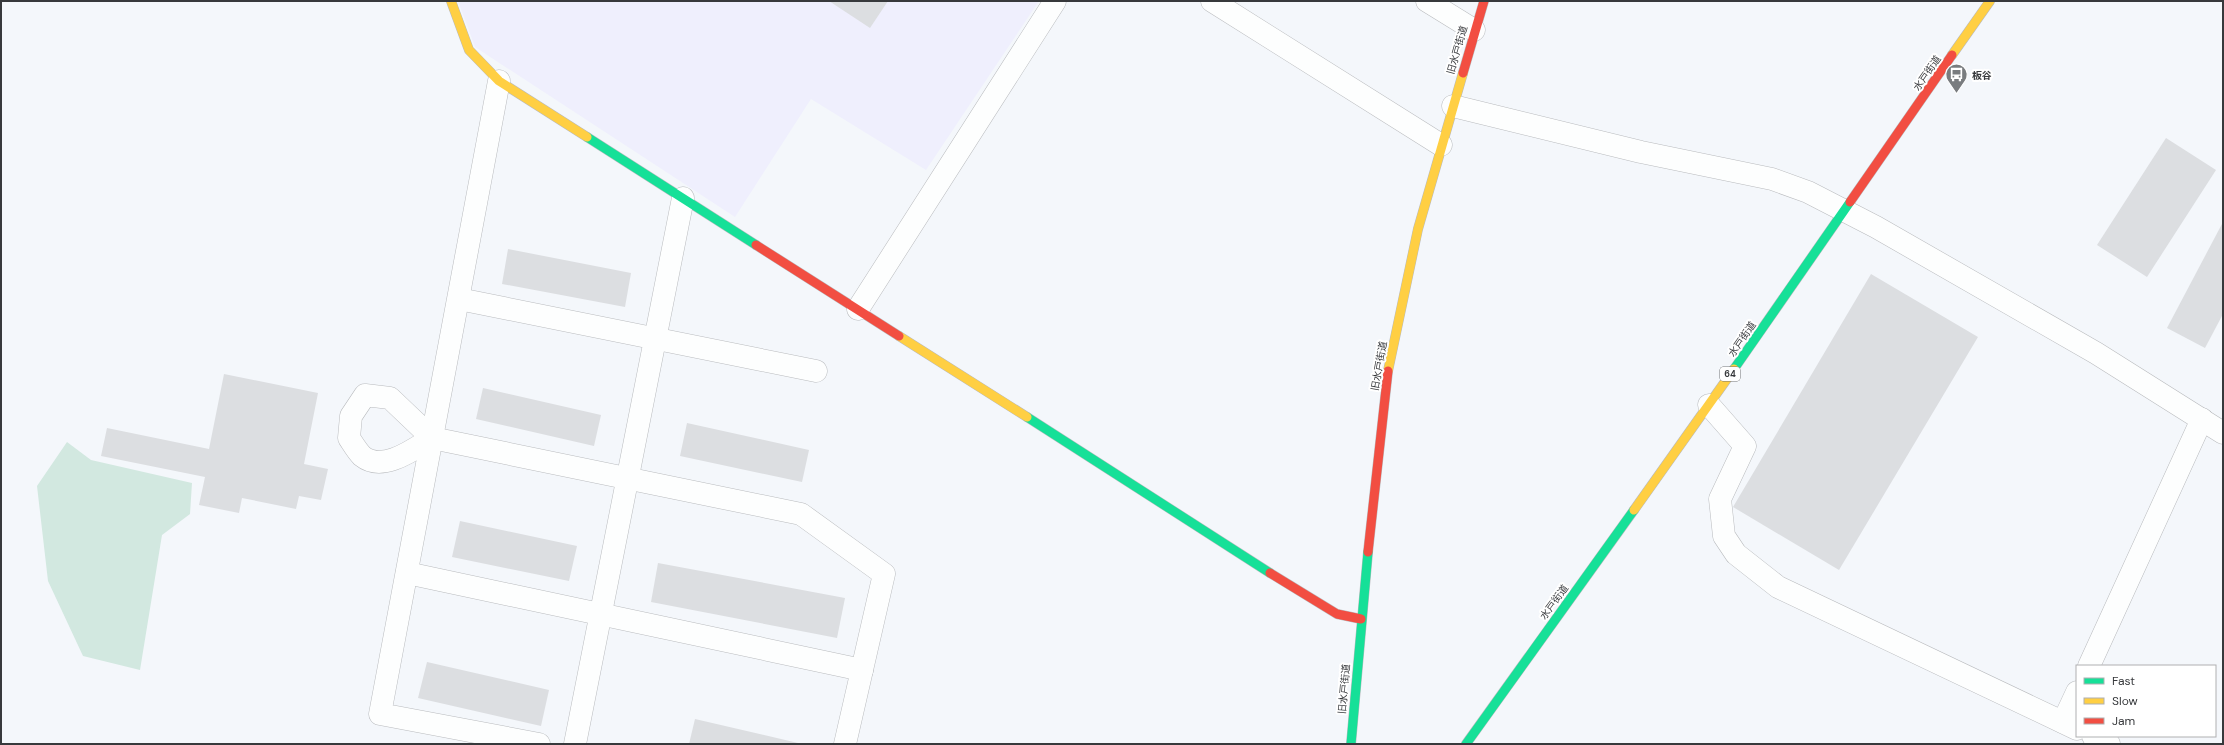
<svg xmlns="http://www.w3.org/2000/svg" width="2224" height="745" font-family="'DM Sans','Noto Sans JP',sans-serif">
  <rect width="100%" height="100%" fill="#f4f7fb"/>
  <!-- industrial -->
  <polygon fill="#efeffd" points="458,1 1039,1 926,170 811,99 735,217 475,47"/>
  <!-- green -->
  <polygon fill="#d2e8e0" points="67,442 91,460 192,483 190,514 162,535 140,670 83,656 48,581 37,486"/>
  <!-- building -->
  <g fill="#dcdee1">
    <polygon points="829,1 888,1 870,28"/>
    <polygon points="2166,138 2216,170 2147,277 2097,245"/>
    <polygon points="2223,222 2223,314 2205,348 2167,328"/>
    <polygon points="508,249 631,273 625,307 502,284"/>
    <polygon points="1871,274 1978,337 1839,570 1733,507"/>
    <polygon points="224,374 318,393 304,464 328,469 321,500 299,496 296,509 242,498 239,513 199,505 205,477 101,456 107,428 209,449"/>
    <polygon points="483,388 601,415 594,446 476,419"/>
    <polygon points="687,423 809,450 802,482 680,456"/>
    <polygon points="460,521 577,546 569,581 452,557"/>
    <polygon points="658,563 845,598 837,638 651,602"/>
    <polygon points="427,662 549,690 541,726 418,698"/>
    <polygon points="695,719 798,743 798,744 689,744"/>
  </g>
  <g fill="none" stroke-linecap="round" stroke-linejoin="round">
    <defs>
      <g id="street">
        <polyline points="1212,1 1441,145"/>
        <polyline points="1427,1 1474,30"/>
        <polyline points="499,81 380,714 539,744"/>
        <polyline points="1453,106 1641,152 1772,179 1808,192 1876,227 2096,353 2223,433"/>
        <polyline points="459,299 816,371"/>
        <polyline points="858,309 1055,1"/>
        <polyline points="1709,405 1745,446 1720,499 1724,536 1736,554 1778,587 2077,729"/>
        <path d="M 432,438 C 414,449 383,473 362,456 C 357,451 353,444 349,438 L 351,416 L 365,395 L 390,398 L 432,438 L 801,514 L 884,574 L 845,744"/>
        <polyline points="407,573 862,670"/>
        <polyline points="2089,666 2202,419"/>
        <polyline points="2063,722 2077,692"/>
        <polyline points="2093,736 2109,744"/>
        <polyline points="575,744 683,198"/>
      </g>
      <g id="fast">
        <polyline points="587,137 756,245"/>
        <polyline points="1734,369 1850,202"/>
        <polyline points="1027,417 1270,573"/>
        <polyline points="1351,744 1368,552"/>
        <polyline points="1466,744 1634,510"/>
      </g>
      <g id="slow">
        <polyline points="451,1 469,50 499,81 587,137"/>
        <polyline points="1952,55 1990,1"/>
        <polyline points="899,336 1027,417"/>
        <polyline points="1388,371 1418,229 1463,73"/>
        <polyline points="1634,510 1734,369"/>
      </g>
      <g id="jam">
        <polyline points="1463,73 1484,1"/>
        <polyline points="1850,202 1952,55"/>
        <polyline points="756,245 899,336"/>
        <polyline points="1368,552 1388,371"/>
        <polyline points="1270,573 1337,614 1361,619"/>
      </g>
    </defs>
    <!-- street casing -->
    <use href="#street" stroke="#b9bbbe" stroke-width="23"/>
    <!-- fast casing -->
    <use href="#fast" stroke="#b9bbbe" stroke-width="10"/>
    <!-- slow casing -->
    <use href="#slow" stroke="#b9bbbe" stroke-width="10"/>
    <!-- jam casing -->
    <use href="#jam" stroke="#b9bbbe" stroke-width="10"/>
    <!-- street -->
    <use href="#street" stroke="#fdfefe" stroke-width="22"/>
    <!-- fast -->
    <use href="#fast" stroke="#16e098" stroke-width="9"/>
    <!-- slow -->
    <use href="#slow" stroke="#ffcf43" stroke-width="9"/>
    <!-- jam -->
    <use href="#jam" stroke="#f24e42" stroke-width="9"/>
  </g>
  <!-- icons -->
  <defs>
    <symbol id="bus-pin" viewBox="-11 -11 22 30"><path d="M0 17L-7.5 6A9.5 9.5 0 1 1 7.5 6Z" fill="#797c7f" stroke="#fff"/><path d="M-5-6H5V4H4V6H2V4H-2V6H-4V4H-5ZM-3.5-4V0h7V-4ZM-3.5 1.2v1.5H-2V1.2ZM2 1.2v1.5H3.5V1.2Z" fill="#fff"/></symbol>
  </defs>
  <g fill-rule="evenodd">
    <use href="#bus-pin" x="1944" y="62" width="25" height="34"/>
  </g>
  <g text-anchor="middle" dominant-baseline="central" stroke-width="4" stroke-linejoin="round" paint-order="stroke">
    <!-- shield labels -->
    <rect fill="#fff" stroke="#737476" stroke-width="1" x="1720" y="367" width="20" height="14" rx="3"/>
    <g font-size="9" font-weight="bold" fill="#37393c">
      <text x="1730" y="374">64</text>
    </g>
    <!-- street labels -->
    <g font-size="10" fill="#37393c" stroke="#fff">
      <text transform="translate(1457 50) rotate(-74)">旧水戸街道</text>
      <text transform="translate(1927 73) rotate(-55)">水戸街道</text>
      <text transform="translate(1742 339) rotate(-55)">水戸街道</text>
      <text transform="translate(1379 366) rotate(-80)">旧水戸街道</text>
      <text transform="translate(1554 602) rotate(-54)">水戸街道</text>
      <text transform="translate(1344 689) rotate(-85)">旧水戸街道</text>
    </g>
    <!-- poi labels -->
    <g font-size="10" font-weight="bold" fill="#37393c" stroke="#fff" text-anchor="start">
      <text x="1972" y="75">板谷</text>
    </g>
  </g>
  <!-- border -->
  <rect width="2224" height="745" fill="none" stroke="#37393c" stroke-width="4"/>
  <!-- legend -->
  <rect x="2076" y="665" width="140" height="72" fill="#ffffff" stroke="#afb0b1"/>
  <rect x="2084" y="678" width="20" height="6" fill="#16e098" stroke="#afb0b1"/>
  <text x="2112" y="685" font-size="12" fill="#37393c">Fast</text>
  <rect x="2084" y="698" width="20" height="6" fill="#ffcf43" stroke="#afb0b1"/>
  <text x="2112" y="705" font-size="12" fill="#37393c">Slow</text>
  <rect x="2084" y="718" width="20" height="6" fill="#f24e42" stroke="#afb0b1"/>
  <text x="2112" y="725" font-size="12" fill="#37393c">Jam</text>
</svg>
